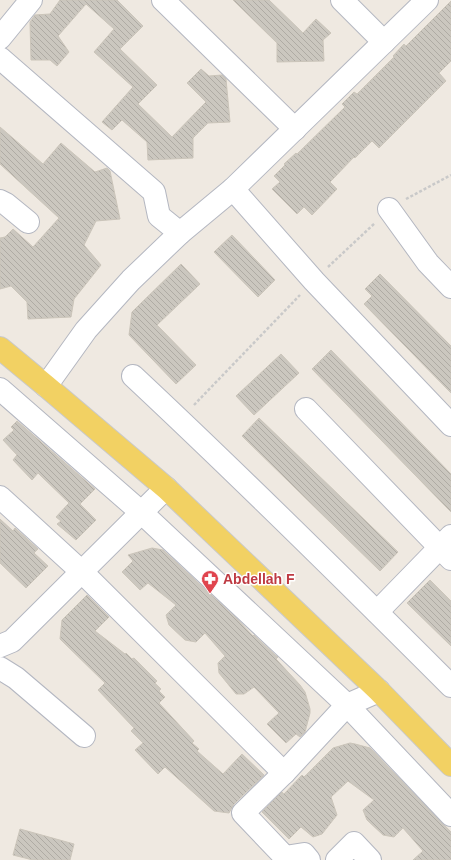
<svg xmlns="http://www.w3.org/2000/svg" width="451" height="860" font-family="Arial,sans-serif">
  <defs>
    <pattern id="building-back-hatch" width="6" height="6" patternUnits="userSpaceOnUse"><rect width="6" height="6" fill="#cbc7bf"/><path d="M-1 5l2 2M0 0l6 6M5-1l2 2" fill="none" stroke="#afaba4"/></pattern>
  </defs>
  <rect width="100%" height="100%" fill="#efe9e1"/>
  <!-- building -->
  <g fill="url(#building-back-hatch)" stroke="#cbc5ba">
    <polygon points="60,0 117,0 143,26 120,49 157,85 138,104 172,137 206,102 187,83 201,69 209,76 222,75 226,79 230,122 208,123 193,138 193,158 148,160 147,142 122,120 112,130 102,122 133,87 94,52 114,29 86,4 58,36 69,52 57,66 50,60 31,60 30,22 35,15 50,14"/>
    <polygon points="233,0 269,0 303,33 316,19 331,33 323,40 324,61 277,62 277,43"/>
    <polygon points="451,1 451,61 439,73 446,81 379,148 372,141 355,158 354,157 330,182 337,189 312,215 304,207 297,214 272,189 280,182 274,176 285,165 284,164 296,153 297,154 345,107 342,104 354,92 357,94 394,57 393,56 404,44 406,46"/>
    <polygon points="0,127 43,164 61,143 95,172 107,168 110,171 120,219 96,221 84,245 101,265 74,299 71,317 28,319 27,302 11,286 0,289 0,238 5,237 13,229 33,247 59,218 0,164"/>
    <polygon points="232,235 275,280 258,297 214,252"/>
    <polygon points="181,264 200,284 157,325 196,365 176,384 129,335 132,312"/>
    <polygon points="380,274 451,346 451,393 364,304 372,296 365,289"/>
    <polygon points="331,350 451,474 451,512 312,369"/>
    <polygon points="281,354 299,373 254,415 236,396"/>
    <polygon points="259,418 398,552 380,571 242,436"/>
    <polygon points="17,421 95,489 80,504 96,520 76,540 57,524 61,521 56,517 69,503 38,473 32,480 13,460 17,455 3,440 14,430 11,427"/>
    <polygon points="0,519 13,531 15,528 38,549 34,553 48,566 26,588 0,563"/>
    <polygon points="152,548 163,550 237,619 253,636 254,635 275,655 278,657 276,659 300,685 305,692 310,709 310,713 305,732 300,737 296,734 286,743 267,724 279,713 254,687 244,694 236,694 219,673 218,663 225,656 205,633 196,642 185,640 169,625 166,615 176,605 148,583 140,590 122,572 133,561 128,555"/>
    <polygon points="430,580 451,601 451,646 407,603"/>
    <polygon points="87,595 109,617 95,631 125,654 126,653 132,659 134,658 157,681 155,683 161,689 159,691 165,697 159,703 194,741 192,743 199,749 197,751 223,774 242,754 264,775 234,804 229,813 214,811 165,767 158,774 135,750 143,743 131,731 134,728 98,690 105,683 60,639 62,620"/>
    <polygon points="350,743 355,744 370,748 451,832 451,860 413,860 423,851 403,828 394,837 383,835 367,820 363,810 374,800 348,781 331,797 337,815 322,834 313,837 301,827 289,839 262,812 282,792 284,794 302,775 304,777 333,748"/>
    <polygon points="20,829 74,844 70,860 33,860 13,855"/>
  </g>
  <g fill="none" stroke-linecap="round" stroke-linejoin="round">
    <defs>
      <g id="minor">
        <polyline points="163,0 295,129"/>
        <polyline points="342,0 384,42"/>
        <polyline points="0,38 31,0"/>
        <polyline points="0,58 154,192 159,216 180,233"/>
        <polyline points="233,189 314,281 451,425"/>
        <polyline points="0,201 6,204 28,222"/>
        <polyline points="389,209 428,263 451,287"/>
        <path d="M 133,376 C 241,477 346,581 451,686"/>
        <polyline points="46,386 86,330 131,280 180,233 233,189 427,0"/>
        <polyline points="0,389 142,513 347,705 451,815"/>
        <polyline points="306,409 451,559"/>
        <polyline points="0,497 82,572 284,773"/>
        <polyline points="377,612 451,536"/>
        <polyline points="0,646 12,641 166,488"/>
        <polyline points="0,668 16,678 84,736"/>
        <polyline points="309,860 304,854 285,857 243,813 284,773 347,705 379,691"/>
        <polyline points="337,860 354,843 370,860"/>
      </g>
      <polyline id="major" points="0,348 46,386 166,488 379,691 451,765"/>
    </defs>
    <!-- minor casing -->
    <use href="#minor" stroke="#b4b7c1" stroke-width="24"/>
    <!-- major casing -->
    <use href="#major" stroke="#c9c9c9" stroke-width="24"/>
    <!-- path -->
    <g stroke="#c9c9c9" stroke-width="2.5" stroke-dasharray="3 2" stroke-linecap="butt">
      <polyline points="406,199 451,175"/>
      <polyline points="328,267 375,223"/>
      <polyline points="194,405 300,295"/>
    </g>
    <!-- minor -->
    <use href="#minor" stroke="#fff" stroke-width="22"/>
    <!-- major -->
    <use href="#major" stroke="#f2d163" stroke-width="22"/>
  </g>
  <!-- icons -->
  <defs>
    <symbol id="pharmacy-pin" viewBox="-11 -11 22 30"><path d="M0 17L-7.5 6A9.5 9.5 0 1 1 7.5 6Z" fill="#e0444e" stroke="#fff"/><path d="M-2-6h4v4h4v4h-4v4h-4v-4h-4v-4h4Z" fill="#fff"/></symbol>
  </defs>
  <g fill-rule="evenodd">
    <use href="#pharmacy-pin" x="200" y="569" width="20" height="27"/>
  </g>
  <g text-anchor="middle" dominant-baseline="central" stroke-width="3" stroke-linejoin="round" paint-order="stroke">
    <!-- health labels -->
    <g font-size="14" font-weight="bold" fill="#be3a42" stroke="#fff" text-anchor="start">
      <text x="223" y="579">Abdellah F</text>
    </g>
  </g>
</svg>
